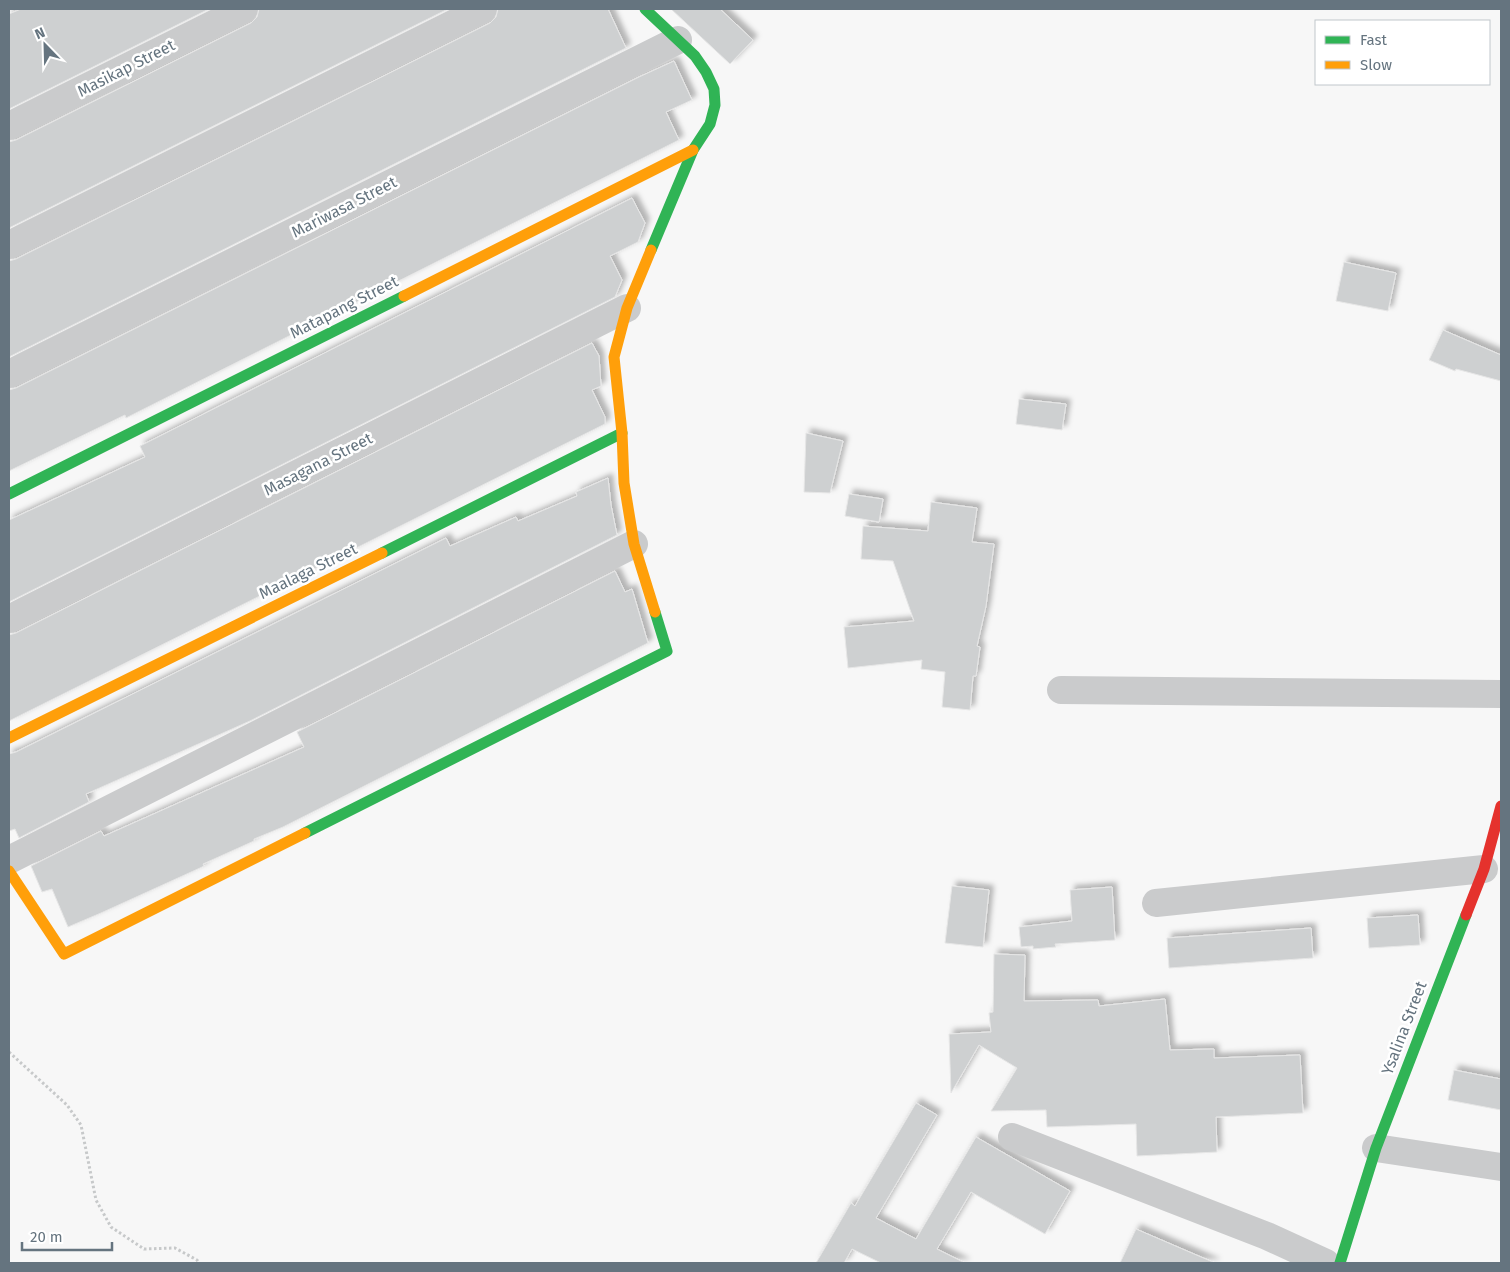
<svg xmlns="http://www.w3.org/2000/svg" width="1510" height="1272" font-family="'Fira Sans',sans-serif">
  <defs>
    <filter id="shadow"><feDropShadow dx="4.5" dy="-4.5" stdDeviation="2.5" flood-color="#0004"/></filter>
  </defs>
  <rect width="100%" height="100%" fill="#f7f7f7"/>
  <!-- building -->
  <g fill="#ced0d1" stroke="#e6e6e6" filter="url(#shadow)">
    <polygon points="21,9 209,9 9,109 9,14"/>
    <polygon points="259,9 448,9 9,228 9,142 16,140 251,23 257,17"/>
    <polygon points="498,9 608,9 626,48 9,357 9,261 16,259 490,23 496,17"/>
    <polygon points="671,9 720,9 753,40 730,64"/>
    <polygon points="674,61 692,100 666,112 679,140 126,418 125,415 9,471 9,390 16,388 639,77"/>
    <polygon points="632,198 645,223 638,242 610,256 622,280 615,297 9,602 9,520 145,457 140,446"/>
    <polygon points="1344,262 1396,273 1388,311 1336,301"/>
    <polygon points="1443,330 1501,355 1501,381 1456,369 1455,371 1429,360"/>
    <polygon points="592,343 599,356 601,386 592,390 605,417 605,424 9,721 9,635 16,633"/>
    <polygon points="1019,399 1066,404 1062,430 1016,424"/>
    <polygon points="806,433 843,441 830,493 804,492"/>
    <polygon points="608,478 611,505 617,535 250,721 86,794 89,802 19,838 15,829 9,831 9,754 16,752 446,538 450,546 516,517 518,521 577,496 576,492"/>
    <polygon points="849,494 883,499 879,522 845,516"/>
    <polygon points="931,502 977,508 972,542 994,544 986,606 977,646 980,647 976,676 973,676 970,710 942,707 945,672 921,669 922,660 848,668 844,627 914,621 893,561 861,559 863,526 928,531"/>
    <polygon points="615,571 625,592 632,589 648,643 283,827 254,839 254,841 203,864 204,866 200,868 101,913 68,927 52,889 42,892 31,866 101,831 104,836 304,747 297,732"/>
    <polygon points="952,886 989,890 983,947 945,943"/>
    <polygon points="1112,887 1115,940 1055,944 1056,947 1033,949 1033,946 1021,947 1019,927 1072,921 1070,890"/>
    <polygon points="1418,915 1420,945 1369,948 1367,918"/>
    <polygon points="1311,928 1313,958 1169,968 1167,938"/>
    <polygon points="994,954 1025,955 1024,1001 1098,1000 1099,1006 1165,999 1170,1050 1214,1049 1214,1058 1300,1055 1303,1113 1216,1117 1217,1152 1137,1156 1136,1124 1047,1127 1046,1110 991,1111 1017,1068 979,1045 951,1093 949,1034 991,1032 989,1013 993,1012"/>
    <polygon points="1454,1070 1501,1079 1501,1110 1448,1100"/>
    <polygon points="916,1103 937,1115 876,1218 916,1239 976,1137 1070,1191 1045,1234 971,1192 937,1249 965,1263 881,1263 852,1249 844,1263 816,1263 851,1203 855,1206"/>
    <polygon points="1136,1229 1215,1263 1120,1263"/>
  </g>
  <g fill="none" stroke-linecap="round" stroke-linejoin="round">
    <!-- path -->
    <polyline stroke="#c7c9ca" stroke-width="3" stroke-dasharray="2.5 2.5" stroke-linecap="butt" points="9,1052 67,1105 81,1125 96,1200 111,1227 144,1249 175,1248 197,1260 199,1263"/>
    <!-- street -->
    <g stroke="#cacbcc" stroke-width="28">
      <polyline points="9,126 244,9"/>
      <polyline points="9,245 483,9"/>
      <polyline points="9,374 678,40"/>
      <polyline points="9,619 627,308"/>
      <polyline points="1061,690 1501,694"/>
      <polyline points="9,860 634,544"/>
      <polyline points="1156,903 1484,869"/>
      <polyline points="1012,1137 1267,1236 1326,1263"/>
      <polyline points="1376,1148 1501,1167"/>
    </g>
    <!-- fast -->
    <g stroke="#30b455" stroke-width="11">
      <polyline points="645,9 695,56 706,72 714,89 715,105 710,124 693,150 651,250"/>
      <polyline points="9,494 404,296"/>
      <polyline points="382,553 622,433"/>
      <polyline points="305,833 667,651 655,612"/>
      <polyline points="1340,1263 1376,1148 1466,915"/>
    </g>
    <!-- slow -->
    <g stroke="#ff9f0a" stroke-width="11">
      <polyline points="651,250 627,308 614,357 622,433 624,483 634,544 655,612"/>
      <polyline points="404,296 693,150"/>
      <polyline points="9,738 382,553"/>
      <polyline points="9,871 64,954 305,833"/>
    </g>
    <!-- jam -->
    <polyline stroke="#e5322d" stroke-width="11" points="1466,915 1484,869 1501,806"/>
  </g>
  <g text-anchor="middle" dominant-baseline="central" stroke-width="5" stroke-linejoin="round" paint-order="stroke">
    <!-- street labels -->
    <g font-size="16" fill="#65747f" stroke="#fff">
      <text transform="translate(126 68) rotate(-27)">Masikap Street</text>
      <text transform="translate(344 207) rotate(-27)">Mariwasa Street</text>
      <text transform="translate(344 307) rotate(-27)">Matapang Street</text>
      <text transform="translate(318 464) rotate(-27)">Masagana Street</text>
      <text transform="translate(308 571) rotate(-26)">Maalaga Street</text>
      <text transform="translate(1404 1028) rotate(-69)">Ysalina Street</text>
    </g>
  </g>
  <!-- border -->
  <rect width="1510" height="1272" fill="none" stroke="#65747f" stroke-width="20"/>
  <!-- legend -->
  <rect x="1315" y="20" width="175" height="65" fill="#ffffff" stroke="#c1c7cc"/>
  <rect x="1325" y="36" width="25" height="8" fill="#30b455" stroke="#c1c7cc"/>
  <text x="1360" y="45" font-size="15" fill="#65747f">Fast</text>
  <rect x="1325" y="61" width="25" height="8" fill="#ff9f0a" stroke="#c1c7cc"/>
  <text x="1360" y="70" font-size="15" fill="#65747f">Slow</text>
  <!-- north arrow -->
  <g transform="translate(45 45) rotate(337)" stroke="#ffffff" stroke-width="4" paint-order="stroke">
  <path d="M0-4L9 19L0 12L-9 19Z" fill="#65747f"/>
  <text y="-8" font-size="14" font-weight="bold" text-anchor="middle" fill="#65747f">N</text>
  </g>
  <!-- scale -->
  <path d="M22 1242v8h90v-8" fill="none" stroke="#65747f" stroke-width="2.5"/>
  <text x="30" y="1242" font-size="15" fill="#65747f" stroke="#ffffff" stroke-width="4" paint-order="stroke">20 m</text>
</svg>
